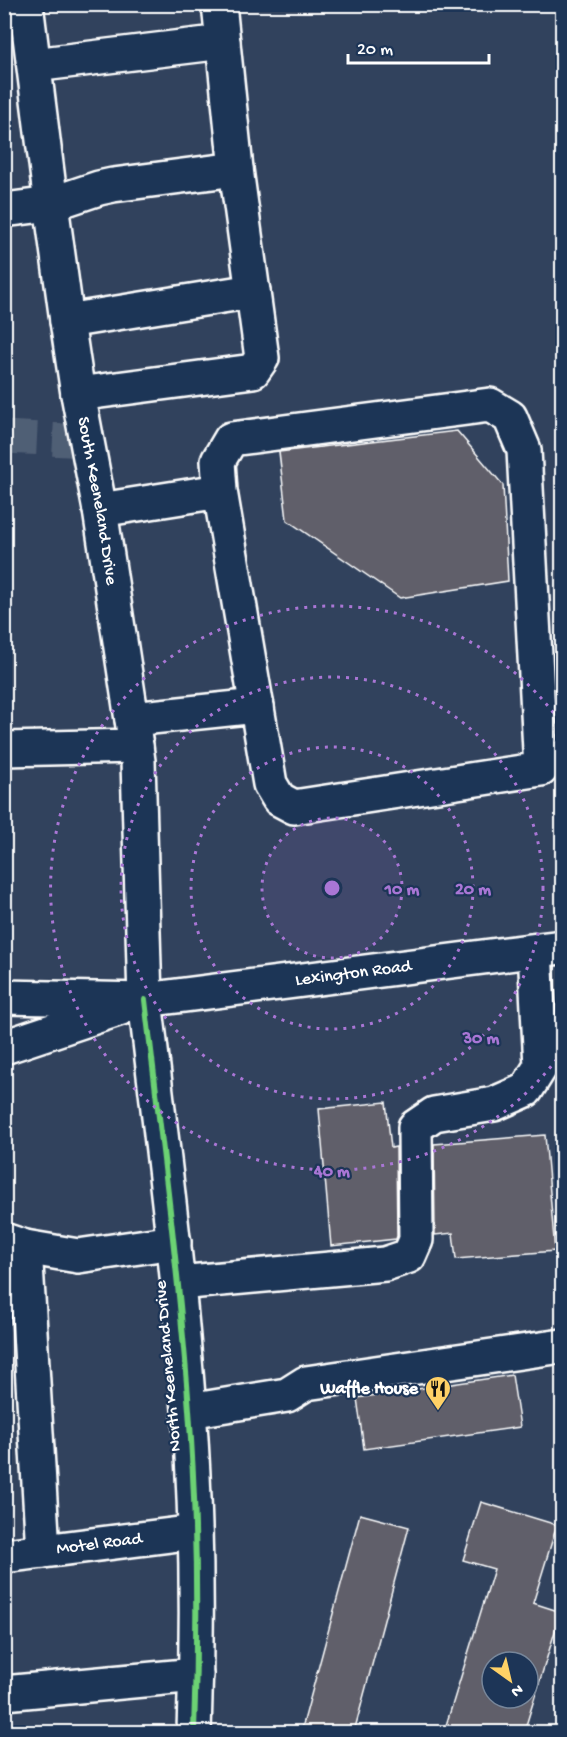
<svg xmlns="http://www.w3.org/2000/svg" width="567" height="1737" font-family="'Gochi Hand',sans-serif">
  <rect width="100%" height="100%" fill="#31425d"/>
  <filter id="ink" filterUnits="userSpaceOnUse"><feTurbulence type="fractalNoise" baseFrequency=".0167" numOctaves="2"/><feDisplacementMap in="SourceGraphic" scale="12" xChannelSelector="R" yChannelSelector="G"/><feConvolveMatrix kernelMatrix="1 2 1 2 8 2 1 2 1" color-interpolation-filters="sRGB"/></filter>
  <g filter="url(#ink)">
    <!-- building -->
    <g fill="#605f6a" stroke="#fff" stroke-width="1.5" fill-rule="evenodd">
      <polygon points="457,431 503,485 508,581 400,598 287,520 279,452"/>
      <polygon points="386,1102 391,1148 396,1147 397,1236 396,1239 331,1246 319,1109"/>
      <polygon points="545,1135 555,1251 456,1259 453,1233 435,1235 434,1144"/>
      <polygon points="512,1375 520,1427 364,1449 357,1398"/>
      <path d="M 481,1502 L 557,1525 L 533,1603 L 561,1612 L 524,1732 L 444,1732 L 494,1569 L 463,1560 ZM 492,1662 L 528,1662 L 528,1698 L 492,1698 Z"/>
      <polygon points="360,1514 409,1527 354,1732 301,1732"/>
    </g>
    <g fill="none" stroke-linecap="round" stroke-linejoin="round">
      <!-- minor-tunnel -->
      <polyline stroke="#505e75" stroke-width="33" stroke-dasharray="33 16" stroke-linecap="butt" points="4,437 86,441"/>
      <defs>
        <g id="minor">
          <polyline points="34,65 223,42"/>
          <polyline points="4,210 51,204 99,188 113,185 236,169"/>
          <polyline points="67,321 253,291"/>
          <polyline points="78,394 253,371 262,358 236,169 219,4"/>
          <polyline points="100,510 220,491 218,461 231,439 490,405 510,417 524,450 541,769 294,807 279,799 270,784 220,491"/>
          <polyline points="132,719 257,706"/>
          <polyline points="4,749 136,746"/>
          <path d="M 145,1000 C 161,1136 179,1273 189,1410 C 197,1517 198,1625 194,1732"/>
          <polyline points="4,1240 25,1247 78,1256 174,1242"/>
          <polyline points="25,1247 43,1551"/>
          <polyline points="178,1283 385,1264 409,1256 416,1240 415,1127 434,1114 494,1104 526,1090 541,1066 535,951"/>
          <polyline points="189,1411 287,1395 306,1383 562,1346"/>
          <path id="s1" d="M 4,1556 L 195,1532"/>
          <polyline points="4,1693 196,1675"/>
        </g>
        <g id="major">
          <path id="s2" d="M 26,4 L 51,204 L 67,321 L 78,394 L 100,510 L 136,746 L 138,761 L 145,1000"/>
          <path id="s3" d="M 4,997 L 145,1000 L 562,947"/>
          <polyline points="4,1047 121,1008"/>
        </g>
      </defs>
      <!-- minor casing -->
      <use href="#minor" stroke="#fff" stroke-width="38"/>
      <!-- major casing -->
      <use href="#major" stroke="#fff" stroke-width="38"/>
      <!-- minor -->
      <use href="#minor" stroke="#1d3557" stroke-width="33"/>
      <!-- major -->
      <use href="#major" stroke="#1d3557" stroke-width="33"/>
      <defs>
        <path id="cycleway" d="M 145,1000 C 161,1136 179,1273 189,1410 C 197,1517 198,1625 194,1732"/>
      </defs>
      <!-- cycleway casing -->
      <use href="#cycleway" stroke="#1d3557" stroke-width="10"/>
      <!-- cycleway -->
      <use href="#cycleway" stroke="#6cd273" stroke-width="6"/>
    </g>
  </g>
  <!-- distance rings -->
  <circle cx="332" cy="888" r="70" fill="#a976d5" fill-opacity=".12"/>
  <g fill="none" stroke="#a976d5" stroke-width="3" stroke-dasharray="3 6">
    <circle cx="332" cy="888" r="70"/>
    <circle cx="332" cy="888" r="141"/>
    <circle cx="332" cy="888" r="211"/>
    <path d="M562 1052A282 282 0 1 1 562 724"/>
  </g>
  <!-- icons -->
  <defs>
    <symbol id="restaurant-pin" viewBox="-11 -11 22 30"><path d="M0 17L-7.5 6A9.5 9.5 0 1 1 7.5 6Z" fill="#ffd166" stroke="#1d3557"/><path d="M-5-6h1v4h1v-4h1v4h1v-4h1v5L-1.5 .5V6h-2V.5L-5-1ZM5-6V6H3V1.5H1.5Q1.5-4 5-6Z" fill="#111"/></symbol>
  </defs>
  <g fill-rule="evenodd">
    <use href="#restaurant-pin" x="423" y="1374" width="30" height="40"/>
  </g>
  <g text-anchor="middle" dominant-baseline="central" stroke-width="4.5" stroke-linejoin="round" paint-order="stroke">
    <!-- street labels -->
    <g font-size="18" fill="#fff" stroke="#1d3557">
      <text stroke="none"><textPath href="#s2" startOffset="502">South Keeneland Drive</textPath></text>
      <text stroke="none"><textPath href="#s3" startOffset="351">Lexington Road</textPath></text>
      <text transform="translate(169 1366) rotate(-95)">North Keeneland Drive</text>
      <text stroke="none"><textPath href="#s1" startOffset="96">Motel Road</textPath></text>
    </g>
    <!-- poi labels -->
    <g font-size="18" font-weight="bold" fill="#fff" stroke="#1d3557" text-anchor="end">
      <text x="418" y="1389">Waffle House</text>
    </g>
  </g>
  <circle cx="332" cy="888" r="9" fill="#a976d5" stroke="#1d3557" stroke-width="3"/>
  <g font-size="18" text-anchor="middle" font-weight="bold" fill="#a976d5" stroke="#1d3557" stroke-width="4.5" stroke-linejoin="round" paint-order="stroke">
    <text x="402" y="894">10 m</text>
    <text x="473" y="894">20 m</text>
    <text x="481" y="1043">30 m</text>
    <text x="332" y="1176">40 m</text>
  </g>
  <!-- margin -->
  <rect width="567" height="1737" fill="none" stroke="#1d3557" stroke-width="24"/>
  <rect x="12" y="12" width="543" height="1713" fill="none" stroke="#fff" stroke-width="2" filter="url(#ink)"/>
  <!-- north arrow -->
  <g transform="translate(510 1680) rotate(146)"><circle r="28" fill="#1d3557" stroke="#77869a" stroke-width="1.5"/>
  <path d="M0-4.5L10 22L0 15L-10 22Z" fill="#ffd166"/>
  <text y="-9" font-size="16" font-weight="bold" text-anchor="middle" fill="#ffffff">N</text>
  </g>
  <!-- scale -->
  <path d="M348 54v9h141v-9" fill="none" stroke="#ffffff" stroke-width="3"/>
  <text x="357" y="54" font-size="18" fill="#ffffff" stroke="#1d3557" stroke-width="4.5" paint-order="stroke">20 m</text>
</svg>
